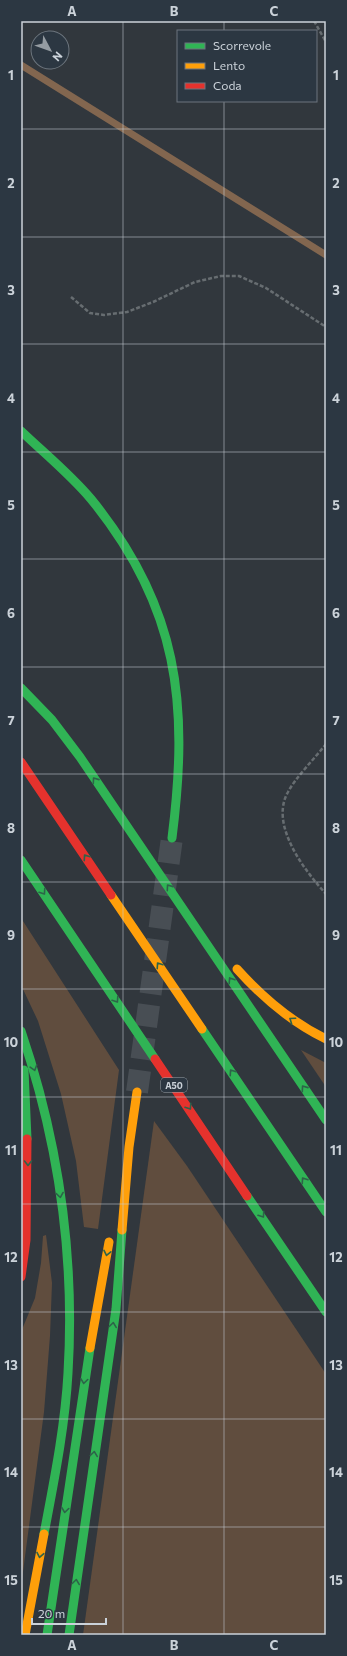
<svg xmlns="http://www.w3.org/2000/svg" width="347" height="1656" font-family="Commissioner,sans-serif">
  <rect width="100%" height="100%" fill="#31373d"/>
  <!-- green -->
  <g fill="#604d3e">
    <polygon points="21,918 119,1070 98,1229 84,1227 76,1161 61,1094 38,1021 21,985"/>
    <polygon points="301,1050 326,1063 326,1087"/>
    <polygon points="154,1121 187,1166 326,1374 326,1635 83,1635"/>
    <polygon points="46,1235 52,1283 50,1336 44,1412 21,1587 21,1332 35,1298 41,1263 43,1236"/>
  </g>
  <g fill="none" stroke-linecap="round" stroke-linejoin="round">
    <!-- stream -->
    <polyline stroke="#82664f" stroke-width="7" points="21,65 326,255"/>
    <!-- secondary-tunnel -->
    <polyline stroke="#484e54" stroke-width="22" stroke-dasharray="22 11" stroke-linecap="butt" points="137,1092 172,838"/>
    <!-- path -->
    <g stroke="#676d71" stroke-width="2.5" stroke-dasharray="4 2" stroke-linecap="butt">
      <polyline points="314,21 326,42"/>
      <polyline points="71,297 90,313 104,315 127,312 153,302 195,282 221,276 239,276 266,288 326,327"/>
      <path d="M 326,744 C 315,758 296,777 288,792 C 269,825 305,871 326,894"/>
    </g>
    <!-- fast -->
    <g stroke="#30b455" stroke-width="9">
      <path d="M 21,431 C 44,453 70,474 91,499 C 179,607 189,704 172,838"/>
      <polyline points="21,688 52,720 80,757 326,1120"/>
      <polyline points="21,860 155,1059"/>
      <polyline points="202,1029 326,1212"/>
      <path d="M 21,1031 C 58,1140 75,1257 68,1373 C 65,1427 54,1481 44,1534"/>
      <polyline points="24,1070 27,1139"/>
      <polyline points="247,1196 326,1312"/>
      <polyline points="47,1635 90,1348"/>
      <polyline points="69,1635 116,1309 122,1230"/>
    </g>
    <!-- slow -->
    <g stroke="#ff9f0a" stroke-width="9">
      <polyline points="111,895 202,1029"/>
      <path d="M 237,969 C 263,998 291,1022 326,1039"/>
      <polyline points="122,1230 129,1147 137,1092"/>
      <polyline points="90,1348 109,1242"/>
      <polyline points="25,1635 44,1534"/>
    </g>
    <!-- jam -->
    <g stroke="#e5322d" stroke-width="9">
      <polyline points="21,762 111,895"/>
      <polyline points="155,1059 247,1196"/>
      <polyline points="21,1277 26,1240 27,1139"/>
    </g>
  </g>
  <!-- one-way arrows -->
  <defs><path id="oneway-chevron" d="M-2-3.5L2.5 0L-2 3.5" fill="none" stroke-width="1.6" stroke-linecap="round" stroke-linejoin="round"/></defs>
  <g stroke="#2d6349">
    <use href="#oneway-chevron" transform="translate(95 780) rotate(-125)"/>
    <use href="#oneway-chevron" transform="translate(86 857) rotate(-124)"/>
    <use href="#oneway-chevron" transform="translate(169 887) rotate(-125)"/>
    <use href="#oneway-chevron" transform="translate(43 892) rotate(56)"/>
    <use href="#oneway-chevron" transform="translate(159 965) rotate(-124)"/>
    <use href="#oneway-chevron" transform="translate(231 980) rotate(-123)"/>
    <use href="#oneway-chevron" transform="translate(116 1000) rotate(56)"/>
    <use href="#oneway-chevron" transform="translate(292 1020) rotate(-145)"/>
    <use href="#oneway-chevron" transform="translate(34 1068) rotate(73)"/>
    <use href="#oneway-chevron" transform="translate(232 1072) rotate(-124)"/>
    <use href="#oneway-chevron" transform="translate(304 1088) rotate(-125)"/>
    <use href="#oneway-chevron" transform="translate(189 1107) rotate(56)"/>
    <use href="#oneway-chevron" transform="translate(28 1163) rotate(90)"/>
    <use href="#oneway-chevron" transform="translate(304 1180) rotate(-124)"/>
    <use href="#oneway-chevron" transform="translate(60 1195) rotate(81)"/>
    <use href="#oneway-chevron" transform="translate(262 1215) rotate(56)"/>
    <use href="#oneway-chevron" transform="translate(107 1253) rotate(102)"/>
    <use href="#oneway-chevron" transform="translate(113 1325) rotate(-82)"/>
    <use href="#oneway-chevron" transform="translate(84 1381) rotate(98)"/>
    <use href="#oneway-chevron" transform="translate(94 1454) rotate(-82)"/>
    <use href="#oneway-chevron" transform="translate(65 1510) rotate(98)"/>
    <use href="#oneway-chevron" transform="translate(40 1555) rotate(101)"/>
    <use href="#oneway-chevron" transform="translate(76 1582) rotate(-82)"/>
  </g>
  <!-- grid -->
  <path fill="none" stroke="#cbd2d9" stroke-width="1" stroke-opacity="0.55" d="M 123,21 L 123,1635M 224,21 L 224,31M 224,101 L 224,1635M 21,129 L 326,129M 21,237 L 326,237M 21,344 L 326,344M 21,452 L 326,452M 21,559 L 326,559M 21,667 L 326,667M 21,774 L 326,774M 21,882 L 326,882M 21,989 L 326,989M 21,1097 L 326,1097M 21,1204 L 326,1204M 21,1312 L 326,1312M 21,1419 L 326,1419M 21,1527 L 326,1527"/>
  <g text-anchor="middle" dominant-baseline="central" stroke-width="4" stroke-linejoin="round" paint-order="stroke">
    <!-- shield labels -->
    <rect fill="#2c3742" stroke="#9ba4ac" stroke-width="1" x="161" y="1078" width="26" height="14" rx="3"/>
    <g font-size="9" font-weight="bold" fill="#cbd2d9">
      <text x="174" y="1085">A50</text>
    </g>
  </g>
  <!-- border -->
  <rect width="347" height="1656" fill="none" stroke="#2c3742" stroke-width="44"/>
  <!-- legend -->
  <rect x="177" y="30" width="140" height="72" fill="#2c3742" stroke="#6c757e"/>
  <rect x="185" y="43" width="20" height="6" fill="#30b455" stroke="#6c757e"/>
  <text x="213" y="50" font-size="12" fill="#cbd2d9">Scorrevole</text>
  <rect x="185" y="63" width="20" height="6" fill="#ff9f0a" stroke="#6c757e"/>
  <text x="213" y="70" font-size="12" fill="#cbd2d9">Lento</text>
  <rect x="185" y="83" width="20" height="6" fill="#e5322d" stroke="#6c757e"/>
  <text x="213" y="90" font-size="12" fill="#cbd2d9">Coda</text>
  <!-- north arrow -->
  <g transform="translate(50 50) rotate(131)"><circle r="19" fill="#2c3742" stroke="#6c757e"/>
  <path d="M0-3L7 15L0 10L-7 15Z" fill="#959ca2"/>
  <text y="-6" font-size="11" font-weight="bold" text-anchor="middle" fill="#cbd2d9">N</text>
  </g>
  <!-- scale -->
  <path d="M32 1618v6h74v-6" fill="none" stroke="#cbd2d9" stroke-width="2"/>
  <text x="38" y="1618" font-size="12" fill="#cbd2d9" stroke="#2c3742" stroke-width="3" paint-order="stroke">20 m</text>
  <rect x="22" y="22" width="303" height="1612" fill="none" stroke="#cbd2d9" stroke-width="1.5"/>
  <g font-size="13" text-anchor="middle" font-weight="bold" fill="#cbd2d9">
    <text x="72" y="16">A</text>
    <text x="174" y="16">B</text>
    <text x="274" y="16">C</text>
    <text x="11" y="80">1</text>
    <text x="336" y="80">1</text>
    <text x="11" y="188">2</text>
    <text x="336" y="188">2</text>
    <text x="11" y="295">3</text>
    <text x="336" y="295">3</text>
    <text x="11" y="403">4</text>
    <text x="336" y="403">4</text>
    <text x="11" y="510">5</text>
    <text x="336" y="510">5</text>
    <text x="11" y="618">6</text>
    <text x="336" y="618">6</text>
    <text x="11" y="725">7</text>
    <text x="336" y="725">7</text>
    <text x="11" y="833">8</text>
    <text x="336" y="833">8</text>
    <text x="11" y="940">9</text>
    <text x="336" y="940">9</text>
    <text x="11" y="1047">10</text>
    <text x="336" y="1047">10</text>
    <text x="11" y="1155">11</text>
    <text x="336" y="1155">11</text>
    <text x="11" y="1262">12</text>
    <text x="336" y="1262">12</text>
    <text x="11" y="1370">13</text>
    <text x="336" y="1370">13</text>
    <text x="11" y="1477">14</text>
    <text x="336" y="1477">14</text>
    <text x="11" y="1585">15</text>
    <text x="336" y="1585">15</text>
    <text x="72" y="1650">A</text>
    <text x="174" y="1650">B</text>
    <text x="274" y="1650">C</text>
  </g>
</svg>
